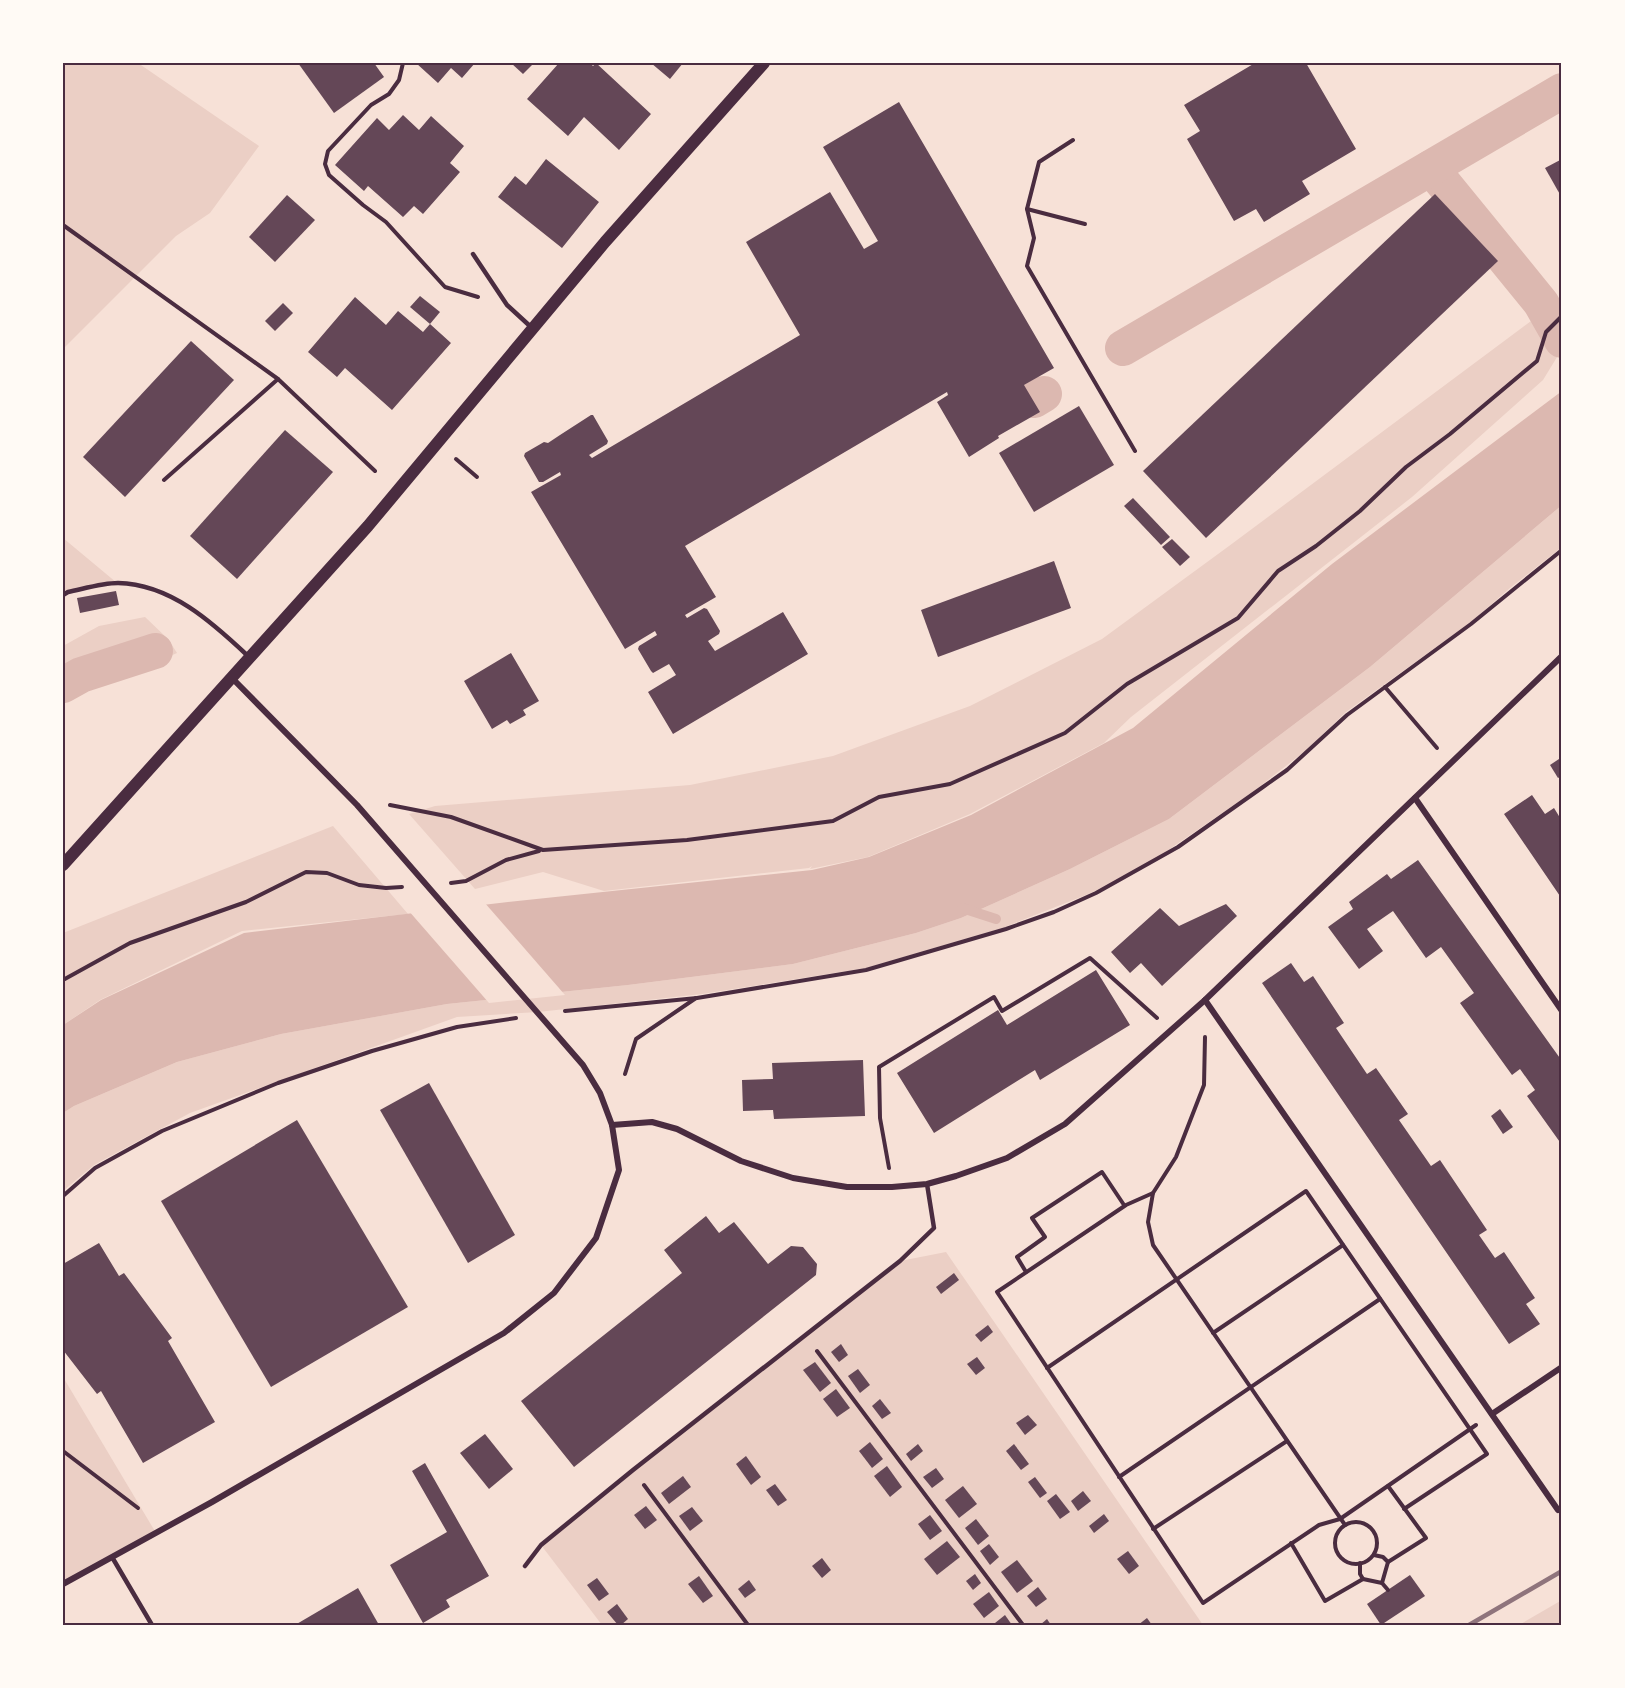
<svg xmlns="http://www.w3.org/2000/svg" width="1625" height="1688" font-family="Cabin,sans-serif">
  <rect width="100%" height="100%" fill="#f7e1d7"/>
  <!-- green -->
  <g fill="#ebcfc5">
    <polygon points="63,63 138,63 259,146 210,213 176,236 63,349"/>
    <polygon points="1562,298 1562,349 1543,380 1412,497 1131,717 1104,743 970,814 868,857 810,869 812,866 809,868 604,891 543,872 475,889 409,814 435,806 690,785 833,756 970,706 1102,639 1229,546"/>
    <polygon points="1562,505 1562,547 1510,588 1471,622 1346,712 1305,751 1250,794 1158,857 1126,876 1086,895 1002,928 866,968 702,994 538,1012 457,1017 190,1113 94,1165 63,1191 63,1113 74,1106 177,1062 281,1034 447,1004 628,985 793,964 916,933 961,918 1070,869 1169,819 1370,667"/>
    <polygon points="63,538 117,583 63,595"/>
    <polygon points="145,617 168,639 177,653 161,660 155,649 81,673 63,683 63,646 99,626"/>
    <polygon points="333,826 408,914 242,931 100,1000 63,1025 63,933"/>
    <polygon points="946,1252 1203,1625 602,1625 541,1545 900,1261"/>
    <polygon points="63,1377 156,1533 63,1584"/>
    <polygon points="1562,1600 1562,1625 1519,1625"/>
  </g>
  <!-- water -->
  <polygon fill="#dcb8b0" points="1562,391 1562,505 1370,667 1169,819 1070,869 961,918 916,933 793,964 628,985 447,1004 281,1034 177,1062 74,1106 63,1113 63,1025 101,1000 244,933 508,902 812,870 869,857 971,815 1133,728 1332,564"/>
  <!-- pier -->
  <polygon fill="#f7e1d7" points="484,902 565,995 489,1003 408,910"/>
  <g fill="none" stroke-linecap="round" stroke-linejoin="round">
    <!-- stream -->
    <polyline stroke="#dcb8b0" stroke-width="10" points="962,908 996,919"/>
    <!-- canal -->
    <g stroke="#dcb8b0" stroke-width="36">
      <polyline points="1431,168 1541,303 1562,340"/>
      <polyline points="1123,348 1562,91"/>
      <polyline points="1034,400 1044,394"/>
      <polyline points="63,685 81,675 155,651"/>
    </g>
  </g>
  <!-- building -->
  <g fill="#644757">
    <polygon points="298,63 374,63 384,77 334,113"/>
    <polygon points="416,63 475,63 462,78 451,68 438,83"/>
    <polygon points="511,63 534,63 523,74"/>
    <polygon points="559,63 590,63 593,66 596,63 651,114 619,150 584,117 568,136 527,99"/>
    <polygon points="651,63 683,63 670,79"/>
    <polygon points="1255,63 1306,63 1356,149 1302,181 1310,194 1264,222 1256,209 1234,221 1187,139 1200,131 1184,105"/>
    <polygon points="899,102 1054,368 1024,385 1040,412 998,436 999,438 969,457 937,402 948,395 947,392 685,546 716,597 685,615 687,618 704,608 707,609 720,631 719,634 708,641 715,651 783,612 808,654 673,734 648,692 676,675 669,664 653,673 651,671 638,649 639,646 657,635 655,631 625,649 531,492 561,475 560,472 543,482 539,482 524,456 525,453 544,442 548,443 560,435 591,415 593,415 608,441 607,444 589,455 592,458 800,335 746,242 830,192 864,249 878,241 823,147"/>
    <polygon points="403,115 419,130 431,116 464,146 450,163 460,172 423,214 414,206 403,217 368,186 364,191 335,165 377,118 389,130"/>
    <polygon points="546,159 599,202 562,248 498,197 515,176 526,185"/>
    <polygon points="1562,159 1562,198 1545,168"/>
    <polygon points="1435,194 1498,261 1206,538 1143,471"/>
    <polygon points="287,195 315,220 275,262 249,237"/>
    <polygon points="420,296 440,312 430,324 410,307"/>
    <polygon points="355,297 386,325 398,311 423,332 430,324 451,343 392,410 345,368 337,377 308,352"/>
    <polygon points="283,303 293,313 275,331 265,321"/>
    <polygon points="191,341 234,380 125,497 83,457"/>
    <polygon points="1079,406 1114,465 1034,512 999,453"/>
    <polygon points="285,430 333,472 237,579 190,536"/>
    <polygon points="1133,498 1170,537 1161,545 1124,506"/>
    <polygon points="1172,539 1190,557 1180,566 1162,547"/>
    <polygon points="1054,561 1071,608 938,657 921,610"/>
    <polygon points="116,591 119,605 80,613 77,598"/>
    <polygon points="511,653 539,701 523,710 526,715 510,724 507,720 492,729 464,681"/>
    <polygon points="1562,757 1562,776 1558,778 1550,765"/>
    <polygon points="1532,795 1545,814 1554,808 1562,821 1562,899 1504,814"/>
    <polygon points="1418,860 1562,1061 1562,1145 1527,1096 1535,1090 1520,1069 1512,1075 1460,1003 1474,993 1441,947 1426,958 1393,911 1367,929 1383,951 1359,969 1328,927 1353,909 1349,902 1387,874 1391,879"/>
    <polygon points="1226,904 1237,916 1162,986 1141,963 1130,973 1111,952 1160,908 1179,926"/>
    <polygon points="1291,963 1304,982 1313,976 1344,1023 1336,1028 1367,1074 1376,1068 1408,1114 1399,1120 1431,1166 1440,1160 1487,1230 1479,1235 1495,1258 1504,1252 1535,1298 1526,1304 1540,1324 1509,1344 1262,983"/>
    <polygon points="1096,970 1130,1025 1040,1080 1035,1070 934,1133 897,1073 998,1010 1007,1025"/>
    <polygon points="863,1060 865,1116 774,1119 773,1110 743,1111 742,1080 773,1079 772,1063"/>
    <polygon points="429,1083 515,1235 468,1263 380,1110"/>
    <polygon points="1500,1109 1513,1127 1503,1134 1491,1116"/>
    <polygon points="297,1120 408,1307 271,1387 161,1201"/>
    <polygon points="706,1216 719,1233 734,1222 768,1264 791,1246 803,1247 817,1264 816,1275 574,1467 521,1401 682,1273 664,1250"/>
    <polygon points="99,1243 119,1276 124,1273 172,1338 168,1341 215,1422 143,1463 101,1391 97,1394 63,1350 63,1264"/>
    <polygon points="954,1273 959,1280 941,1294 936,1287"/>
    <polygon points="988,1325 993,1332 981,1342 975,1335"/>
    <polygon points="841,1344 848,1355 839,1362 831,1352"/>
    <polygon points="977,1357 985,1368 976,1375 967,1364"/>
    <polygon points="815,1362 831,1383 820,1392 803,1370"/>
    <polygon points="858,1369 870,1385 860,1393 848,1376"/>
    <polygon points="836,1389 850,1408 837,1417 823,1399"/>
    <polygon points="880,1399 891,1413 882,1419 872,1406"/>
    <polygon points="1028,1415 1037,1425 1025,1435 1016,1423"/>
    <polygon points="485,1434 513,1469 489,1489 460,1453"/>
    <polygon points="870,1442 883,1459 872,1468 859,1451"/>
    <polygon points="918,1444 923,1451 911,1461 906,1454"/>
    <polygon points="1014,1444 1029,1464 1021,1470 1006,1451"/>
    <polygon points="746,1456 761,1477 751,1485 736,1464"/>
    <polygon points="425,1463 489,1576 446,1600 450,1607 423,1623 390,1565 447,1532 412,1471"/>
    <polygon points="887,1466 902,1487 890,1497 874,1476"/>
    <polygon points="936,1468 944,1479 932,1488 923,1477"/>
    <polygon points="683,1476 691,1487 669,1504 661,1493"/>
    <polygon points="1035,1477 1047,1493 1040,1498 1028,1482"/>
    <polygon points="775,1484 787,1500 778,1506 766,1490"/>
    <polygon points="963,1486 977,1504 959,1518 945,1500"/>
    <polygon points="1083,1491 1091,1501 1078,1511 1071,1501"/>
    <polygon points="1056,1494 1070,1512 1060,1519 1047,1501"/>
    <polygon points="646,1506 657,1520 645,1529 634,1515"/>
    <polygon points="692,1507 703,1521 690,1531 679,1516"/>
    <polygon points="1104,1514 1109,1521 1094,1533 1089,1526"/>
    <polygon points="930,1515 942,1531 930,1540 918,1524"/>
    <polygon points="976,1519 989,1536 978,1545 965,1528"/>
    <polygon points="947,1541 960,1557 937,1575 924,1559"/>
    <polygon points="989,1544 999,1557 990,1565 980,1551"/>
    <polygon points="1128,1551 1139,1566 1129,1574 1117,1559"/>
    <polygon points="822,1558 831,1570 822,1578 812,1566"/>
    <polygon points="1017,1560 1033,1581 1017,1593 1001,1572"/>
    <polygon points="975,1574 981,1583 973,1590 966,1581"/>
    <polygon points="1410,1575 1425,1596 1381,1625 1367,1604"/>
    <polygon points="699,1576 713,1596 703,1603 688,1584"/>
    <polygon points="597,1578 609,1594 599,1601 587,1585"/>
    <polygon points="749,1580 756,1590 745,1598 738,1589"/>
    <polygon points="1038,1587 1047,1599 1036,1607 1027,1596"/>
    <polygon points="358,1588 379,1625 295,1625"/>
    <polygon points="989,1592 999,1606 984,1618 973,1604"/>
    <polygon points="617,1604 628,1619 621,1625 618,1625 607,1612"/>
    <polygon points="1005,1615 1012,1625 997,1625 995,1623"/>
    <polygon points="1147,1618 1152,1625 1138,1625"/>
    <polygon points="1047,1619 1051,1625 1040,1625"/>
  </g>
  <g fill="none" stroke-linecap="round" stroke-linejoin="round">
    <!-- path -->
    <g stroke="#4a2c40" stroke-width="4">
      <polyline points="403,63 399,80 389,94 371,105 328,151 325,164 329,175 363,205 386,222 445,287 478,297"/>
      <polyline points="1073,140 1039,162 1027,209 1034,238 1027,266 1135,451"/>
      <polyline points="1027,209 1085,224"/>
      <polyline points="63,225 278,379 375,471"/>
      <polyline points="456,459 477,477"/>
      <polyline points="164,480 278,379"/>
      <polyline points="1385,687 1437,748"/>
      <polyline points="390,805 451,817 543,850 687,840 833,821 879,797 950,784 1065,733 1127,684 1238,618 1278,571 1316,546 1360,511 1406,467 1450,434 1537,361 1546,332 1562,316"/>
      <polyline points="451,883 466,881 506,860 539,851"/>
      <polyline points="63,980 130,943 246,902 306,872 327,873 359,885 386,888 402,887"/>
      <polyline points="565,1011 697,998 866,970 1006,929 1054,912 1096,893 1178,847 1263,787 1287,770 1347,715 1471,624 1562,550"/>
      <polyline points="1205,1037 1204,1085 1176,1157 1153,1193 1148,1222 1153,1245 1345,1525"/>
      <polyline points="625,1074 636,1039 696,998"/>
      <polyline points="889,1168 880,1118 879,1067 994,997 1002,1011 1090,958 1157,1018"/>
      <polyline points="1153,1193 1126,1205 997,1292 1203,1603 1319,1525 1340,1519 1476,1425"/>
      <polyline points="63,1196 95,1168 162,1131 278,1083 372,1051 457,1027 516,1018"/>
      <polyline points="1026,1272 1017,1257 1045,1237 1032,1218 1102,1172 1124,1205"/>
      <polyline points="1213,1333 1343,1245"/>
      <polyline points="817,1351 1023,1625"/>
      <polyline points="1047,1368 1306,1191 1487,1454 1404,1509"/>
      <polyline points="63,1451 138,1508"/>
      <polyline points="1119,1477 1380,1299"/>
      <polyline points="644,1485 748,1625"/>
      <circle cx="1356" cy="1543" r="21"/>
      <polyline points="1153,1529 1287,1441"/>
      <polyline points="1291,1543 1325,1601 1363,1579"/>
      <polyline points="1388,1562 1426,1538 1388,1486"/>
      <polyline points="1360,1563 1360,1574 1363,1579 1382,1583 1388,1562 1383,1557 1374,1555"/>
      <polyline points="1382,1583 1388,1590"/>
    </g>
    <!-- service -->
    <g stroke="#4a2c40" stroke-width="4.5">
      <polyline points="473,254 507,305 531,327"/>
      <path d="M 63,595 L 68,592 C 83,589 102,583 118,583 C 170,584 212,622 248,656"/>
      <polyline points="112,1557 152,1625"/>
      <polyline points="525,1566 541,1545 633,1470 900,1261 934,1228 927,1184"/>
    </g>
    <!-- minor -->
    <g stroke="#4a2c40" stroke-width="6">
      <polyline points="1415,798 1562,1011"/>
      <polyline points="1205,1000 1558,1510"/>
      <polyline points="612,1125 652,1122 677,1129 741,1161 793,1178 847,1187 892,1187 927,1184 956,1176 1007,1158 1065,1124 1205,1000 1562,656"/>
      <polyline points="1492,1414 1562,1367"/>
      <polyline points="63,1584 212,1502 504,1333 554,1293 596,1238 619,1170 612,1125 600,1093 583,1065 357,805 232,678"/>
    </g>
    <!-- secondary -->
    <polyline stroke="#4a2c40" stroke-width="12" points="63,865 368,526 605,242 764,63"/>
    <!-- rail -->
    <polyline stroke="#8f747c" stroke-width="4.5" points="1469,1625 1562,1571"/>
  </g>
  <!-- border -->
  <rect width="1625" height="1688" fill="none" stroke="#fffaf5" stroke-width="129"/>
  <rect x="64" y="64" width="1496" height="1560" fill="none" stroke="#4a2c40" stroke-width="2"/>
</svg>
